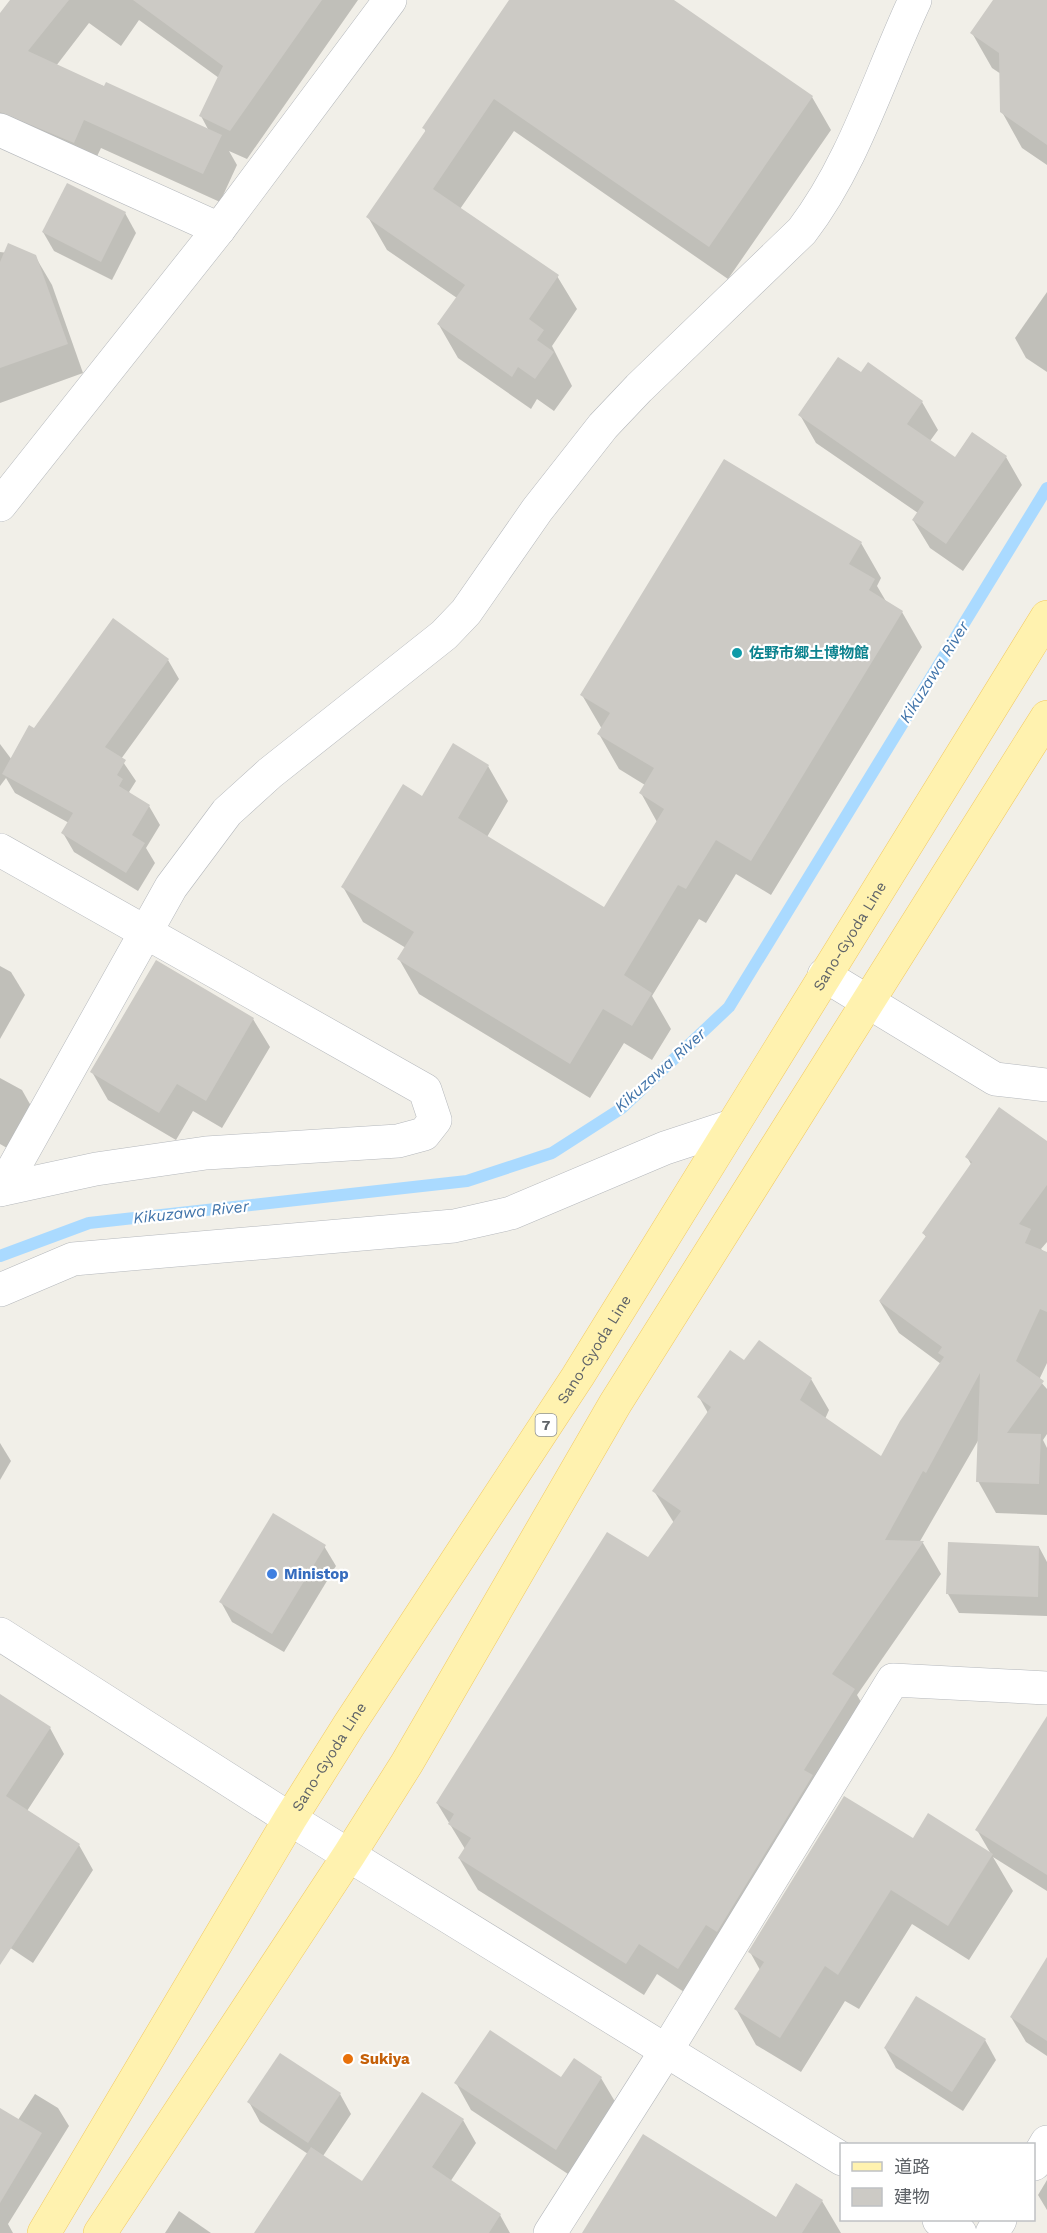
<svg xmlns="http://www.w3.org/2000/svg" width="1047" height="2233" font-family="'Work Sans','Noto Sans JP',sans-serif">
  <rect width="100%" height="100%" fill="#f1efe8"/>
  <!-- shadow -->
  <g fill="#0003" fill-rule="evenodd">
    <path d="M 12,0 L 358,0 L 247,159 L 229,151 L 237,165 L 220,202 L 101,148 L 90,171 L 0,132 L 0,16 ZM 139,20 L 219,78 L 201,116 L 209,131 L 56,66 L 89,23 L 121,46 Z"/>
    <polygon points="511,0 672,0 812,97 831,130 728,279 514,131 460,209 557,276 577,309 552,346 572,386 554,411 537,399 531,409 458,358 439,325 457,298 387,250 368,217 426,132 424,128"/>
    <polygon points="995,0 1047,0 1047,165 1022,148 1002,112 1001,74 992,68 972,33"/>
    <polygon points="125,213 136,233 112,280 54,251 43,232"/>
    <polygon points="0,252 35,256 52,285 83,373 0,403"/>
    <polygon points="1047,292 1047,372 1026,358 1015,338"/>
    <polygon points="861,374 922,402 938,430 930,441 955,459 972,434 1006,457 1022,485 963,571 930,548 913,520 918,513 816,443 800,415"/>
    <polygon points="861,543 881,578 877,586 887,603 902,612 922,647 771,895 736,874 706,923 699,919 652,996 671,1029 652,1060 624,1043 590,1098 419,994 399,959 406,948 363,922 343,887 423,798 488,766 508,801 487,837 605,909 657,822 641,793 645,785 619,769 599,734 602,729 582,695"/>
    <polygon points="168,660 179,679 121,759 136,781 129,792 131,795 149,806 160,825 146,848 155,863 138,891 74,852 63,833 69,823 15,793 6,778 0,786 0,744 12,760 34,730"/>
    <polygon points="157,962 253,1019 270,1047 222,1128 193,1111 176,1140 108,1100 92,1072"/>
    <polygon points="0,966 11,972 25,995 0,1039"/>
    <polygon points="0,1078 22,1090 35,1113 14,1152 0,1144"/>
    <polygon points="1047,1143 1047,1242 1041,1249 1047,1254 1047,1363 1039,1380 1047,1389 1047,1434 1043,1440 1047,1448 1047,1515 996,1513 978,1481 979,1439 919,1543 923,1543 941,1574 857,1695 872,1721 696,2000 657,1974 644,1995 478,1890 459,1858 465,1849 437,1803 649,1559 674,1523 654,1491 708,1413 699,1397 745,1362 811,1379 829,1410 825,1419 881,1458 941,1364 899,1333 880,1302 927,1238 924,1234 972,1166 967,1157"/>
    <polygon points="0,1443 11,1461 0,1480"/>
    <polygon points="324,1546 336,1566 284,1652 232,1622 221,1602"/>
    <polygon points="1039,1547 1047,1562 1047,1616 959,1613 948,1594"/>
    <polygon points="0,1696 50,1728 64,1754 27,1811 79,1845 93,1870 33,1963 0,1941"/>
    <polygon points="1047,1758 1047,1891 993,1857 1013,1891 969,1960 912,1924 859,2009 845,2001 801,2072 756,2045 736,2009 760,1970 750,1952 913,1840 991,1854 977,1830"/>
    <polygon points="1047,1960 1047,2056 1026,2042 1011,2017"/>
    <polygon points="985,2040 996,2060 963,2111 896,2068 885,2048"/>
    <polygon points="574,2060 601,2078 617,2105 571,2176 471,2110 456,2083 561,2079"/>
    <polygon points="35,2094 58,2108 69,2126 8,2224 13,2233 0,2233 0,2109 18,2120"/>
    <polygon points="340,2094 351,2114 323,2156 363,2183 463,2120 476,2143 450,2182 500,2215 510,2233 256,2233 308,2154 260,2122 249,2102"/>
    <polygon points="1047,2180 1047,2210 1038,2195"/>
    <polygon points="822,2201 841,2233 584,2233 776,2219"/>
    <polygon points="179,2211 211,2233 165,2233"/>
  </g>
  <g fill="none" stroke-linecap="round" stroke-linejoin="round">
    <!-- stream -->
    <polyline stroke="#aadaff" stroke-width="12" points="0,1256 89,1223 467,1181 552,1153 622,1108 729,1007 1047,488"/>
  </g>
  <!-- building -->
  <g fill="#cccac5">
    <polygon points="10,0 69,0 28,51 104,86 106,82 222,135 203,174 84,120 74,143 0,112 0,13"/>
    <polygon points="133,0 322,0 230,131 199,116 223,66"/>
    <polygon points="509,0 674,0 813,96 709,247 494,99 433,189 559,275 529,319 544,330 537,340 554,352 535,379 518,367 512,377 437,324 465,285 366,217 426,130 422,128"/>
    <polygon points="993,0 1047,0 1047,145 1000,112 999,53 970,33"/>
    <polygon points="67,183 126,212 101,262 42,232"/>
    <polygon points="8,243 36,255 68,344 0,368 0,262"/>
    <polygon points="838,357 861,372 868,362 923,401 907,424 955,457 972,432 1007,456 946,544 912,520 924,502 798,415"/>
    <polygon points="724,459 862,542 849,564 875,579 869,590 903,611 751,861 716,840 686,889 678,885 624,975 652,993 632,1026 603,1009 570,1064 397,959 414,932 341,887 403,784 422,796 453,743 489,765 458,818 604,907 664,809 639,793 654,768 597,734 610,713 580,695"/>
    <polygon points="113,618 169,659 105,747 126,760 117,775 123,779 119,786 150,805 132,835 145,843 126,873 61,833 73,813 2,774 29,725 34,728"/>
    <polygon points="156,960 254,1018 206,1101 177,1084 159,1113 90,1072"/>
    <polygon points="999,1107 1047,1141 1047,1185 1019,1224 1031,1229 1025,1243 1047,1252 1047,1312 1040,1309 1016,1361 1044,1381 1007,1433 1041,1434 1039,1484 976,1482 980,1373 926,1473 923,1471 885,1540 924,1541 832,1674 855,1689 804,1770 813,1775 717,1932 706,1925 678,1969 639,1944 626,1964 458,1858 471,1838 448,1824 454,1814 436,1803 607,1532 648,1557 681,1511 652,1491 711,1407 697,1397 730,1350 744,1360 759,1340 812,1378 800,1400 881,1456 900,1421 944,1357 938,1353 942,1347 879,1301 926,1236 922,1233 972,1162 965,1157"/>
    <polygon points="273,1513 326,1545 272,1634 219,1602"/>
    <polygon points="948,1542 1039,1546 1038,1597 946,1594"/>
    <polygon points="0,1694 51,1727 6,1796 80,1844 0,1965"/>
    <polygon points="1047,1716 1047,1875 975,1830"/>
    <polygon points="844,1796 913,1838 928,1813 993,1854 948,1926 891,1890 838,1975 825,1966 780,2038 734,2009 764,1962 748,1952"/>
    <polygon points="1047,1957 1047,2041 1010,2017"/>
    <polygon points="916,1996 986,2039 952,2092 884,2048"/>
    <polygon points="490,2030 561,2077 574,2058 602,2077 556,2150 454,2083"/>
    <polygon points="280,2053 341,2093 308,2143 247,2102"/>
    <polygon points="422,2092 464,2119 432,2167 501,2214 489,2233 254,2233 311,2147 362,2181"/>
    <polygon points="0,2108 42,2133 0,2203"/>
    <polygon points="643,2134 776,2217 796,2183 823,2200 802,2233 582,2233"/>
  </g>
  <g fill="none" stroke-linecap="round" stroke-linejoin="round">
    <defs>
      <g id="minor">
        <polyline points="0,130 219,229"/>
        <polyline points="0,505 219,229 390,0"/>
        <polyline points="0,850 425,1090 435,1120 424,1134 398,1141 206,1153 96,1169 0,1190"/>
        <polyline points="824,975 995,1079 1047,1085"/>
        <polyline points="0,1290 73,1259 454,1226 511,1213 665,1148 732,1126"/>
        <polyline points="1034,2164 1047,2142"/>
        <polyline points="550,2233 666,2051 893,1680 1047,1688"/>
        <polyline points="992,2233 1000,2220"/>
      </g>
      <g id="tertiary">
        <path d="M 2,1189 L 171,887 L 227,812 L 270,773 L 444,635 L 466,612 L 537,510 L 603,426 L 639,388 L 802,231 C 854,163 879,77 915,0"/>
        <polyline points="0,1634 290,1819 842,2159"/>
        <polyline points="939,2220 960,2233"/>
      </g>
      <g id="primary">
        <path id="s1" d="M 44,2233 L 290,1819 L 349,1725 L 578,1376 L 1047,617"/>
        <polyline points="100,2233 349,1855 407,1763 615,1404 1047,717"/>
      </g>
    </defs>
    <!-- minor casing -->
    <use href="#minor" stroke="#b5b8bc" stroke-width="34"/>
    <!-- tertiary casing -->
    <use href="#tertiary" stroke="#b5b8bc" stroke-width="34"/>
    <!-- primary casing -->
    <use href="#primary" stroke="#f2c960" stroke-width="34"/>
    <!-- minor -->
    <use href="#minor" stroke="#fff" stroke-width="33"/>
    <!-- tertiary -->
    <use href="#tertiary" stroke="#fff" stroke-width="33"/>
    <!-- primary -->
    <use href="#primary" stroke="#fff2af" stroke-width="33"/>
  </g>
  <!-- markers -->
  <circle fill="#0f9aa8" stroke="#fff" stroke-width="2" cx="737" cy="653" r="6"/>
  <circle fill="#3f7fe0" stroke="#fff" stroke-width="2" cx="272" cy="1574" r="6"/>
  <circle fill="#e8710a" stroke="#fff" stroke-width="2" cx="348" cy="2059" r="6"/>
  <g text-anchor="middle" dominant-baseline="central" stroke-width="4.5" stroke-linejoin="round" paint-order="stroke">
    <!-- shield labels -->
    <rect fill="#fff" stroke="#8f9295" stroke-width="1.5" x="535.5" y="1414" width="21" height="22" rx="4.5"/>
    <g font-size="14" font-weight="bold" fill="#5f6368">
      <text x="546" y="1425">7</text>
    </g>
    <!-- culture labels -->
    <g font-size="15" font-weight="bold" fill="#0d838f" stroke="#fff" text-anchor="start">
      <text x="749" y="653">佐野市郷土博物館</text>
    </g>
    <!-- street labels -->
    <g font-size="15" fill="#5f6368" stroke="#fff">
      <text stroke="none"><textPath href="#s1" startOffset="1527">Sano-Gyoda Line</textPath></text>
      <text stroke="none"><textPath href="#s1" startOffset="1041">Sano-Gyoda Line</textPath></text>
      <text stroke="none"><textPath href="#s1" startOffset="555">Sano-Gyoda Line</textPath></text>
    </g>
    <!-- shop labels -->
    <g font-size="15" font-weight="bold" fill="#366cbe" stroke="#fff" text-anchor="start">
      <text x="284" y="1574">Ministop</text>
    </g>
    <!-- food labels -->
    <g font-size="15" font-weight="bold" fill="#c56008" stroke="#fff" text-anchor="start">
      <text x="360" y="2059">Sukiya</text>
    </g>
    <!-- water labels -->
    <g font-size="16" font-style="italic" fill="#4174aa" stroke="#fff">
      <text transform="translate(934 672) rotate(-58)">Kikuzawa River</text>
      <text transform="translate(660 1070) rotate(-42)">Kikuzawa River</text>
      <text transform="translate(191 1212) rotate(-6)">Kikuzawa River</text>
    </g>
  </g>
  <!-- legend -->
  <rect x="840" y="2143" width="195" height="78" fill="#ffffff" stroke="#bfc1c3" stroke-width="1.5"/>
  <rect x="852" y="2162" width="30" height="9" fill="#fff2af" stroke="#bfc1c3" stroke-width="1.5"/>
  <text x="894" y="2173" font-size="18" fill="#5f6368">道路</text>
  <rect x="852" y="2188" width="30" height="18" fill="#cccac5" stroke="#bfc1c3" stroke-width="1.5"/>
  <text x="894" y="2203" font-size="18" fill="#5f6368">建物</text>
</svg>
